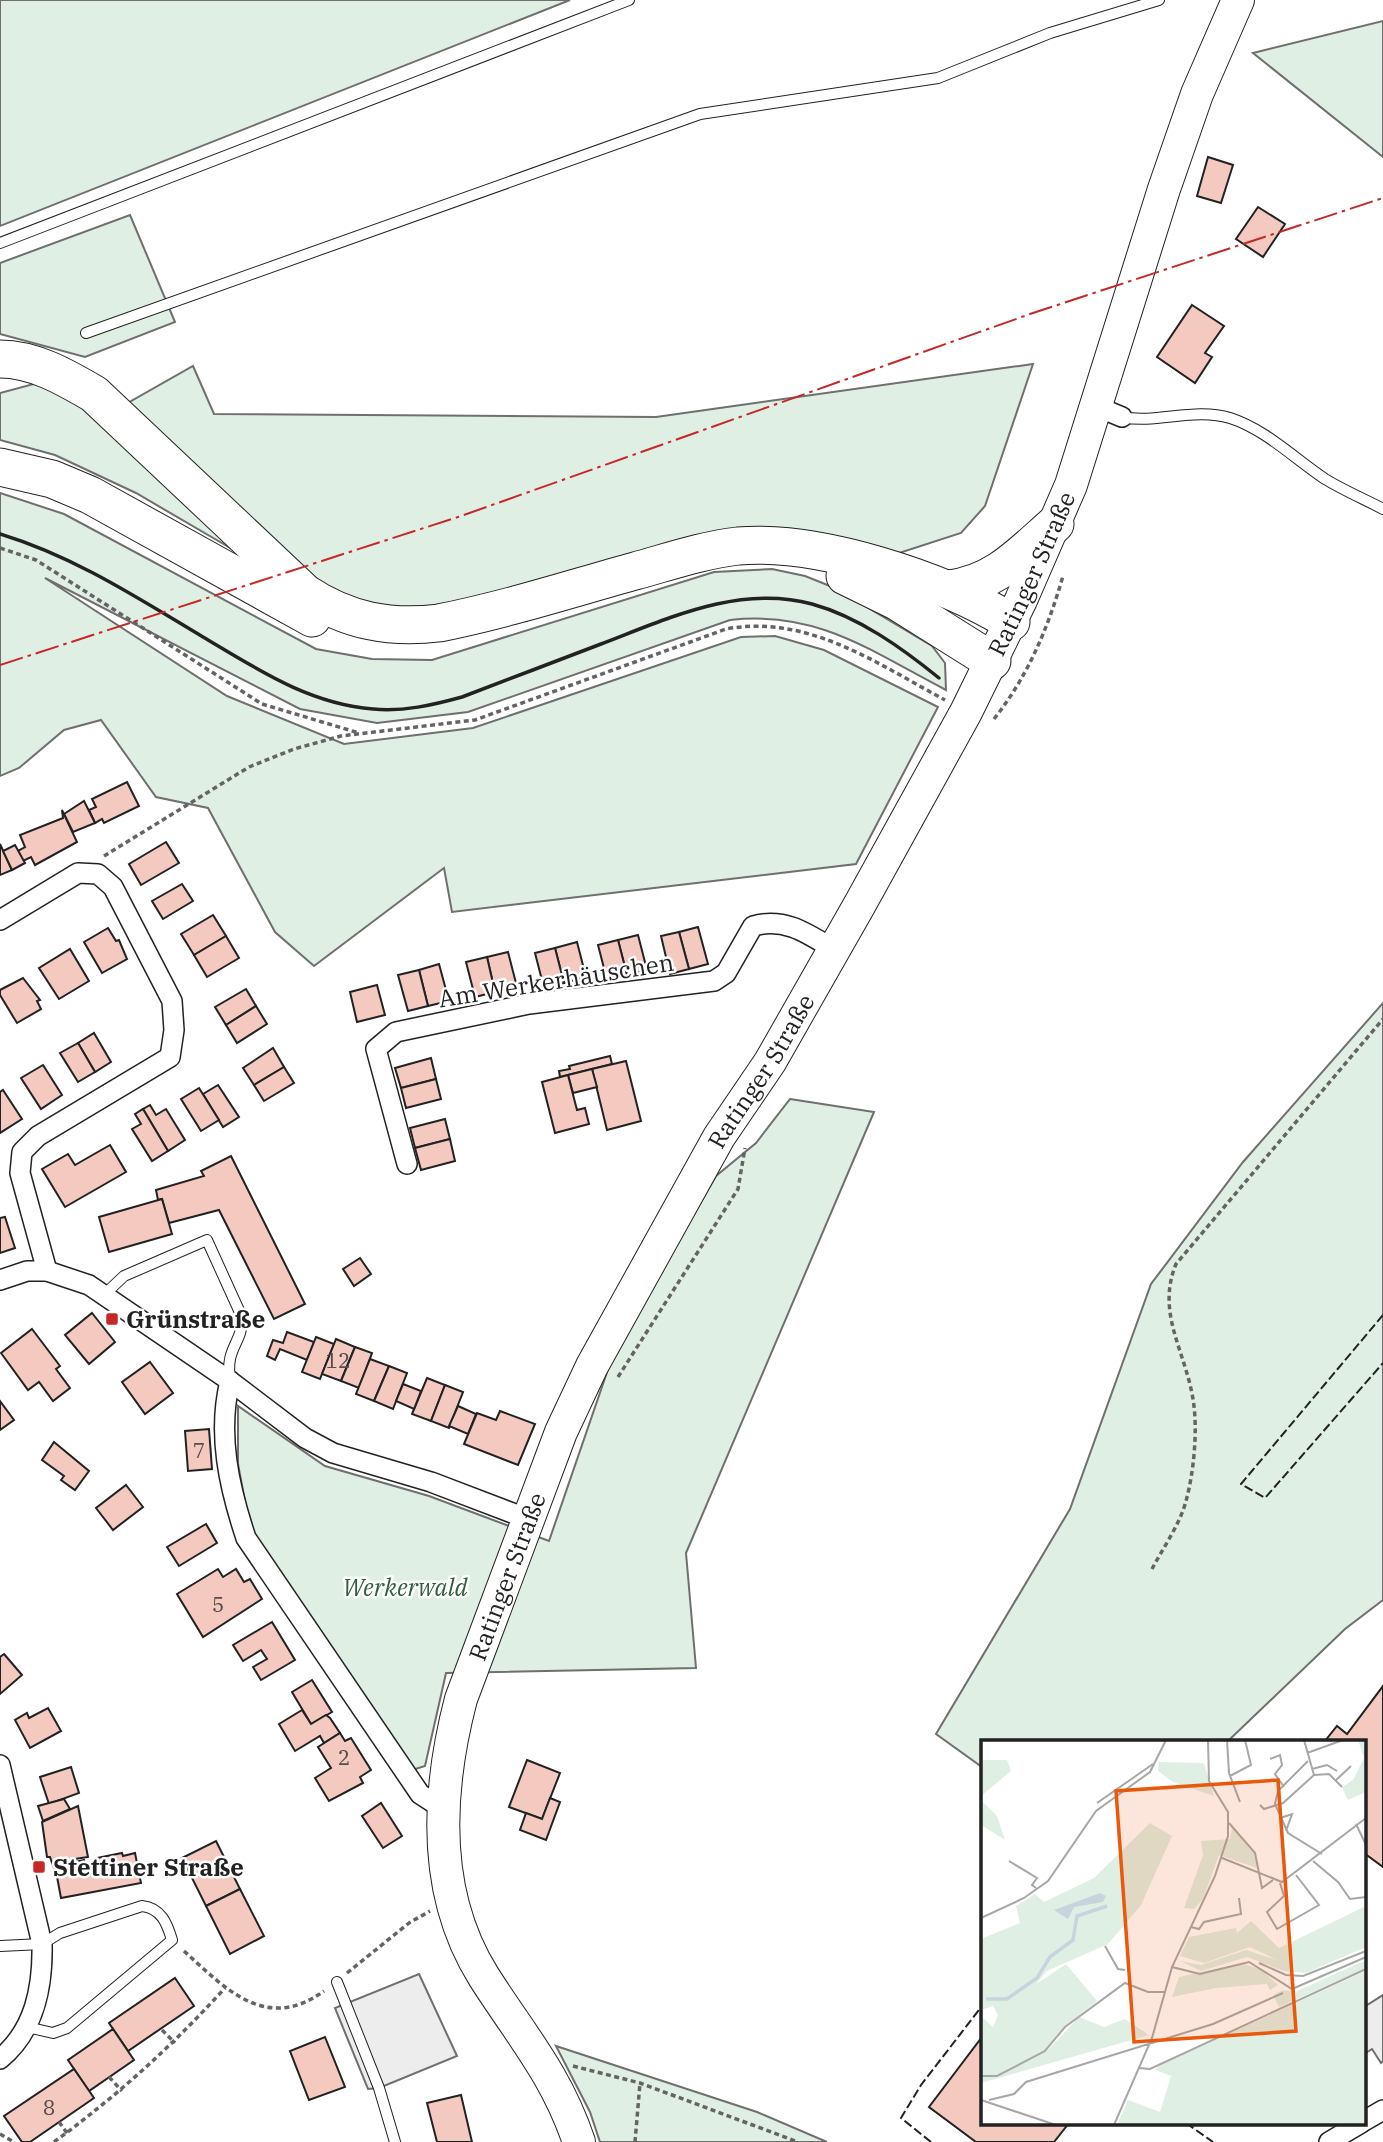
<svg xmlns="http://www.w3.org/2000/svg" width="1383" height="2142" font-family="'IBM Plex Serif',serif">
  <rect width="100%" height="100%" fill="#fff"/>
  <!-- green -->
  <g fill="#e0efe3" stroke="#6f6f6f" stroke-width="2">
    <polygon points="0,0 570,0 0,226"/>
    <polygon points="1383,21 1383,157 1253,53"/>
    <polygon points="130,215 175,322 85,357 0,334 0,263"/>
    <polygon points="1033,364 985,506 961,533 890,556 795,534 455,609 390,612 331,590 255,536 126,404 193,366 214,414 656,417"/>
    <polygon points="41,382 84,405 251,560 136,493 55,455 0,440 0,393"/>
    <path d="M 0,493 L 64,514 L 316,649 L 372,659 L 432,660 L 714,572 L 772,569 L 805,576 L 835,588 L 932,646 L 945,663 L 946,690 C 872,652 818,610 730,620 L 468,712 L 377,723 L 300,709 L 45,578 L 227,696 L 344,744 L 473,728 L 741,637 L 775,636 L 824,650 L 938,707 L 856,864 L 452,912 L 444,868 L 314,966 L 275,932 L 208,808 L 156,797 L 101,720 L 64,730 L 19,768 L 0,776 Z"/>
    <polygon points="1383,1003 1383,1600 1345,1629 1228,1741 982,1741 982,1767 936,1734 1070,1509 1151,1284 1243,1162"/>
    <polygon points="790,1099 874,1112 686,1553 696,1668 446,1673 425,1766 412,1770 250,1528 238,1464 238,1406 325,1466 429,1496 549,1541 614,1352 716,1176 756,1143"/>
    <polygon points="556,2046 757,2112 827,2142 600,2142 590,2112"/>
  </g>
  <!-- parking -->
  <g fill="#ededed" stroke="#6f6f6f" stroke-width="2">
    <polygon points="419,1974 457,2056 379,2088 368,2089 335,2008"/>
    <polygon points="1383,1995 1383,2061 1381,2063 1372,2049 1364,2054 1364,2007"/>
  </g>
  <!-- building -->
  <g fill="#f3c9c0" stroke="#222" stroke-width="2">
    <polygon points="1208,157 1233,165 1221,203 1197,196"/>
    <polygon points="1258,207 1285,224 1263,257 1236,239"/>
    <polygon points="1192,305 1224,326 1205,353 1212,357 1195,383 1157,357"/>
    <polygon points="127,782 139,806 104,823 102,819 95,823 89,810 96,807 92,799"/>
    <polygon points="84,801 95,823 73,832 64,814"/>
    <polygon points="62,810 77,842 35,865 31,857 23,861 18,851 25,847 20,835 63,818"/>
    <polygon points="166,842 179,863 141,885 129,864"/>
    <polygon points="0,844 12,870 0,875"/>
    <polygon points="15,845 25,863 12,870 3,851"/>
    <polygon points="182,884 193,901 163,919 152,901"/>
    <polygon points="213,915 226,936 194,955 181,934"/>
    <polygon points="698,927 708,964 689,969 679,932"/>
    <polygon points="108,928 116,941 119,940 127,959 102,973 84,942"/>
    <polygon points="679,932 689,969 670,974 661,936"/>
    <polygon points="638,935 647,970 627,975 618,940"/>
    <polygon points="226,936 239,958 207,977 194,955"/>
    <polygon points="618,940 627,975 607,980 598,945"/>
    <polygon points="577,942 586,977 564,983 555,948"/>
    <polygon points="555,948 564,983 544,988 535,953"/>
    <polygon points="70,949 89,981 59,999 39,968"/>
    <polygon points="508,952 517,987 495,992 487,957"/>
    <polygon points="487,957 495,992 475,997 466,962"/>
    <polygon points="439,964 449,1001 428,1006 419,970"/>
    <polygon points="419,970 428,1006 408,1011 398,975"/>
    <polygon points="23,978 40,1000 37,1001 41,1009 17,1023 0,995 0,990"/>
    <polygon points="377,985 385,1015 357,1022 350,992"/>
    <polygon points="246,989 256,1006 226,1025 215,1007"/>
    <polygon points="256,1006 267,1024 237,1043 226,1025"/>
    <polygon points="94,1033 111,1062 95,1072 78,1043"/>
    <polygon points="78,1043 95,1072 78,1082 60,1053"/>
    <polygon points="273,1048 284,1067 254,1085 243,1068"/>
    <polygon points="610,1056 612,1064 560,1077 559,1071 570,1069 569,1066"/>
    <polygon points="431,1058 436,1079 401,1088 395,1068"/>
    <polygon points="626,1061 641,1121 607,1130 592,1069"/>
    <polygon points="43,1065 62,1095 41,1109 21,1078"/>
    <polygon points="284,1067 294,1083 264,1101 254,1085"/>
    <polygon points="592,1069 597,1087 573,1093 568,1075"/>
    <polygon points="568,1075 577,1110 585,1108 589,1124 555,1133 542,1082"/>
    <polygon points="436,1079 441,1099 406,1108 401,1088"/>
    <polygon points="218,1085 239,1117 223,1127 203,1094"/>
    <polygon points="199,1088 219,1120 201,1131 181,1099"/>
    <polygon points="3,1090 22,1119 0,1133 0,1092"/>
    <polygon points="150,1105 156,1115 166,1109 185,1140 168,1151 143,1109"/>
    <polygon points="143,1109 168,1151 152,1161 132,1129 141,1124 135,1114"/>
    <polygon points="445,1119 450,1139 415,1148 410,1128"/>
    <polygon points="450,1139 455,1161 421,1170 415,1148"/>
    <polygon points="110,1145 126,1172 65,1207 42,1169 68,1154 75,1165"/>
    <polygon points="231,1156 305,1304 274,1319 219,1210 169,1223 162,1199 158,1200 156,1190 204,1176 201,1171"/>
    <polygon points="162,1199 172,1234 109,1252 99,1217"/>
    <polygon points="5,1217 15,1248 0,1253 0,1218"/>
    <polygon points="360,1258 371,1274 354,1286 343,1269"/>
    <polygon points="92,1313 115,1342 89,1364 65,1335"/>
    <polygon points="32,1329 60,1366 56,1369 70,1388 53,1401 39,1382 28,1390 1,1353"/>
    <polygon points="287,1332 314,1342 307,1360 280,1349 275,1360 267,1356 273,1340 283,1343"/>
    <polygon points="316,1337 334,1344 320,1379 302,1372"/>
    <polygon points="336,1339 355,1347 341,1381 322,1374"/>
    <polygon points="355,1347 372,1353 359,1388 341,1381"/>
    <polygon points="370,1359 389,1366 374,1401 356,1394"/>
    <polygon points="150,1362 173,1393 145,1414 122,1382"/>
    <polygon points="389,1366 407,1373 393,1409 374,1401"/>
    <polygon points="427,1378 445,1385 431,1421 412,1414"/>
    <polygon points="403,1384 421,1391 414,1409 396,1401"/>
    <polygon points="445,1385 463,1392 449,1428 431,1421"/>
    <polygon points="0,1401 14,1420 0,1430"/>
    <polygon points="458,1406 476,1414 468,1434 449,1426"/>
    <polygon points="500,1411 535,1424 518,1465 464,1444 477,1413 496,1420"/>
    <polygon points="209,1429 212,1469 188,1471 185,1431"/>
    <polygon points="54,1442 89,1471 75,1490 61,1480 64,1476 42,1460"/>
    <polygon points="126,1485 143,1507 113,1530 96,1508"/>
    <polygon points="206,1524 217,1543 179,1566 167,1547"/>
    <polygon points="218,1569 223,1577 236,1569 244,1582 250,1579 262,1599 203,1637 177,1594"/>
    <polygon points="272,1622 295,1660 261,1680 253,1667 267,1659 261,1650 243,1661 233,1645"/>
    <polygon points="4,1654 22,1675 0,1694 0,1657"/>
    <polygon points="312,1680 332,1712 311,1724 292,1692"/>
    <polygon points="1383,1686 1383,1867 1364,1853 1364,1741 1325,1741 1337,1726 1347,1734"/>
    <polygon points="48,1708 61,1731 30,1748 15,1720 27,1713 29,1718"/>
    <polygon points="302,1710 311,1724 326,1715 330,1718 340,1733 324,1743 320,1736 295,1751 279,1724"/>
    <polygon points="340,1733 345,1741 351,1738 371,1770 360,1777 363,1783 329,1801 315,1778 331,1768 318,1747"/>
    <polygon points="527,1760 560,1773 542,1819 509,1807"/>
    <polygon points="71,1767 79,1793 49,1804 40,1777"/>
    <polygon points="550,1798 560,1802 546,1840 520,1830 526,1813 542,1819"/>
    <polygon points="64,1799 70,1809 43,1821 38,1806"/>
    <polygon points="381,1803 402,1836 383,1848 362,1816"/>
    <polygon points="78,1806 88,1857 75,1859 67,1866 55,1866 55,1871 50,1857 47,1857 42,1822"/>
    <polygon points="216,1841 240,1889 206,1906 182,1858"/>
    <polygon points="122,1853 123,1856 135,1853 141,1883 61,1898 55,1866 67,1866 67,1864 84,1860 85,1864 98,1862 97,1858"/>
    <polygon points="240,1889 264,1936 230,1954 206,1906"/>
    <polygon points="175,1978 194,2006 128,2051 109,2023"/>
    <polygon points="113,2029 134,2060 89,2091 68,2060"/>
    <polygon points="325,2037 345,2087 309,2100 290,2051"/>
    <polygon points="982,2037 982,2123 1069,2123 1054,2142 976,2142 929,2107"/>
    <polygon points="74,2069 94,2098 30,2142 22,2142 4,2116"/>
    <polygon points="461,2095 472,2142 437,2142 427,2103"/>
  </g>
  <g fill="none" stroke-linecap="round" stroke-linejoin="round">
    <defs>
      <g id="lane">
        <polyline points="0,243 629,0"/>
        <polyline points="86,333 700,114 938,78 1050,33 1159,0"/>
        <path d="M 1122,417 C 1157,424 1194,407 1230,418 C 1265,429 1295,459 1325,479 C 1343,490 1364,499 1383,509"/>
        <path d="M 105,1294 L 124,1276 L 207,1240 L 242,1317 C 243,1344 225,1346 230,1380"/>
        <path d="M 0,1946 L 42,1944 L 60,1933 L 142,1906 C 161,1908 167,1923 172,1940 L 67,2028 L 53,2033 L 27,2027"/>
        <polyline points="337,1982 379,2088 395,2142"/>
      </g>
      <g id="street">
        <polyline points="1098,407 1122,417"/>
        <polyline points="0,920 78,873 98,874 113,887 172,1001 174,1030 170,1057 38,1136 22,1152 20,1173 47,1271"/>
        <path d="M 407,1164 L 376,1049 L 396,1032 L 529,1004 L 714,981 L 726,973 L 753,926 C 784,917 807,933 833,949"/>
        <polyline points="0,1280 27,1271 47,1271 89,1285 230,1381 305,1438 333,1453 431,1482 528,1519"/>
        <path d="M 230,1381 C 217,1434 229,1487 246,1538 L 420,1794 L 443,1809"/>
        <path d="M 0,1765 L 42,1944 C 43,1987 35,2030 0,2059"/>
        <polyline points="1364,2121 1383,2110"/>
        <polyline points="1329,2142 1361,2123"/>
      </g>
      <g id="primary">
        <path id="s1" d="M 579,2142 C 556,2074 521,2035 484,1977 C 431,1893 437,1791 461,1699 L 561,1432 L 592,1366 L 719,1137 L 770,1062 L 860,904 L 966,712 L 1021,600 L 1071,485 L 1164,189 L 1197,94 L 1238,0"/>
      </g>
      <g id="highway">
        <path d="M 0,359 C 34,359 65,377 94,394 L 305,593 C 347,621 390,629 439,623 C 505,610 570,589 635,571 C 668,562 703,550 738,546 C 819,539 943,580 1011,622"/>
        <polyline points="0,467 52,479 90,495 312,618"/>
        <polyline points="845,576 898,602 992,661"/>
        <path d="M 949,589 C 996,583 1021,554 1055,524"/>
      </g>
    </defs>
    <!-- lane casing -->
    <use href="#lane" stroke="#222" stroke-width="12"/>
    <!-- street casing -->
    <use href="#street" stroke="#222" stroke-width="22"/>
    <!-- primary casing -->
    <use href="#primary" stroke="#222" stroke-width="34"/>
    <!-- highway casing -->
    <use href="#highway" stroke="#222" stroke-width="39"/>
    <!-- path -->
    <g stroke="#646464" stroke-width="3.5" stroke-dasharray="5 3.5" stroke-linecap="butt">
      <polyline points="0,548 36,560 262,704 359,733"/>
      <path d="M 994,719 C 1028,676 1048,628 1063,576"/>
      <path d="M 104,856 L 249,767 L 294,749 L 341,736 L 475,720 L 726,629 C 808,614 876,663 945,700"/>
      <polyline points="618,1377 738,1189 745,1148"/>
      <path d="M 1152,1569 C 1163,1548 1180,1524 1186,1501 C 1194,1472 1198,1429 1193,1399 C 1185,1350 1156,1313 1176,1264 L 1383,1019"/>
      <path d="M 184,1951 C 226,1989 266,2033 324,1991"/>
      <polyline points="347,1973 409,1923 430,1911"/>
      <polyline points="162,2030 175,2043"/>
      <polyline points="573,2066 640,2083 798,2142"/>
      <polyline points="109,2077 122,2091"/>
      <polyline points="59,2122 67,2133"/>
      <polyline points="0,2134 14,2142"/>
      <path d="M 54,2142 C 117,2096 172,2046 225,1988"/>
      <polyline points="635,2142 640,2083"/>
    </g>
    <!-- lane -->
    <use href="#lane" stroke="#fff" stroke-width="10"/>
    <!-- street -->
    <use href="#street" stroke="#fff" stroke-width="19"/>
    <!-- primary -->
    <use href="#primary" stroke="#fff" stroke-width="32"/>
    <!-- highway -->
    <use href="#highway" stroke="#fff" stroke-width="37"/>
    <!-- fence -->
    <g stroke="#222" stroke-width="2" stroke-dasharray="9 3.5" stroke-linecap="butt">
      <polyline points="1383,1315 1241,1484 1265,1498 1383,1363"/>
      <polyline points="1186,2123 1213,2142"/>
      <polyline points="931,2142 901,2118 921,2085 982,2006"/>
    </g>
    <!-- wall -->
    <path stroke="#222" stroke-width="3.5" d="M 0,534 C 75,557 136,597 203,637 C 257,669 309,704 373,709 C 403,712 433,705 462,697 C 508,679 555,662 601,644 C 667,619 739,584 812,604 C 859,617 902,648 939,678"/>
    <!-- power -->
    <polyline stroke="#c62828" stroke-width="2" stroke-dasharray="24 5 3.5 5" stroke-linecap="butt" points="0,665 461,516 1033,313 1383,198"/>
  </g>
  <!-- markers -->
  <g fill="#c62828" stroke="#fff" stroke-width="2.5">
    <rect x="105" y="1312" width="14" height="14" rx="3.5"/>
    <rect x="32" y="1860" width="14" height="14" rx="3.5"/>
  </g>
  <g text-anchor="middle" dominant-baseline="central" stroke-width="5" stroke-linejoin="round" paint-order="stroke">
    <!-- number labels -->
    <g font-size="21" fill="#564c4a">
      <text x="338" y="1360">12</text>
      <text x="199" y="1450">7</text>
      <text x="218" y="1604">5</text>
      <text x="344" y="1757">2</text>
      <text x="49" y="2107">8</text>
    </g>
    <!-- street labels -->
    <g font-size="24" fill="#222" stroke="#fff">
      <text stroke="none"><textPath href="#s1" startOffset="1743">Ratinger Straße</textPath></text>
      <text transform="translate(556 980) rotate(-9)">Am Werkerhäuschen</text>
      <text stroke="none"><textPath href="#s1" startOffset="1176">Ratinger Straße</textPath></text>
      <text stroke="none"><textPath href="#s1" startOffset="609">Ratinger Straße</textPath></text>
    </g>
    <!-- poi labels -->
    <g font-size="24" font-weight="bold" fill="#222" stroke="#fff" text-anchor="start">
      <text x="126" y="1319">Grünstraße</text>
      <text x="53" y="1867">Stettiner Straße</text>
    </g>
    <!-- park labels -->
    <g font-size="24" font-style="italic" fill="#2f5e38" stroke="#fff">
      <text x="405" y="1587">Werkerwald</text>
    </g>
  </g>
  <!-- overview -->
  <g transform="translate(981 1740)">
    <rect width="385" height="385" fill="#fff"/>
    <path d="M 377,0 L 385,0 L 385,52 L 367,60 L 361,47 L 372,40 L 383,18 ZM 0,20 L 26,20 L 30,31 L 0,56 ZM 178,22 L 223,23 L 233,56 L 192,42 L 177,31 ZM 0,60 L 16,76 L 24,100 L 0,85 ZM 169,83 L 191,96 L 160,165 L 127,204 L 66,231 L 55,244 L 85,224 L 116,261 L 83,287 L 64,310 L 12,337 L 68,309 L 98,277 L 123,287 L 144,279 L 168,295 L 0,343 L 0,276 L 12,287 L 17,275 L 12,266 L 0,270 L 0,199 L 39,183 L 35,166 L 54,154 L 63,162 L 113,138 ZM 251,88 L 273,114 L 276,128 L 238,115 L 222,159 L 213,169 L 203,168 L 222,115 L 220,101 L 249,99 ZM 385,166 L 385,207 L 325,233 L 303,231 L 266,217 L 220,231 L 199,221 L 220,225 L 265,210 L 296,220 L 269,207 L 223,223 L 199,216 L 208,197 L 255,188 L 256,193 L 270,181 L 298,208 ZM 385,220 L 385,228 L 298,267 L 292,255 L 302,250 L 314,252 ZM 260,223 L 281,230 L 297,245 L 289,250 L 286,244 L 235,248 L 191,257 L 198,237 ZM 385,231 L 385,385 L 136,385 L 147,360 L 179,372 L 190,336 L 174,330 L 179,325 Z" fill="#e0efe3"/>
    <path d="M 119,153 L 125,156 L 122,162 L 93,167 L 87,179 L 73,170 Z" fill="#c7d3dd"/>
    <path fill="none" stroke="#c7d3dd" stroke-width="3.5" d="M 5,259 L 26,259 L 56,238 L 69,217 L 92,200 L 96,176 L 126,166"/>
    <path fill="none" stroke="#a7a7a7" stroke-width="2" d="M 246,0 L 248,33 L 259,62M 323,0 L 333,35M 326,13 L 362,0M 289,19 L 299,15 L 301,25 L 294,34 L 303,47M 327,21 L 297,51 L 294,64 L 307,93 L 341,114M 331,29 L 346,25 L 356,31M 333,35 L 348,34 L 361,47M 249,36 L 270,25 L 264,0M 354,41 L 370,26M 116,63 L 172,24M 279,65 L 283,69 L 302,63 L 333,35M 299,78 L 311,74 L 305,91M 248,83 L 274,113 L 281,148 L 292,140M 375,84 L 385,105M 241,118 L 301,142 L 385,78M 28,121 L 56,138 L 51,145 L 55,148M 332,121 L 357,142 L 369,159 L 385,157M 299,143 L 303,156 L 286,172 L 296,189 L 338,165 L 315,135M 0,178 L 43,158 L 67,141 L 115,71 L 169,32 L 185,0M 210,187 L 218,189 L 223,182 L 260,174 L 258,158M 124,206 L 137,229 L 144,230M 278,223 L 305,235 L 322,236 L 385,211M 191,227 L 219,234 L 268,222 L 311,249 L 385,217M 158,328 L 169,329 L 385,229M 0,336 L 16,336 L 64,311 L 84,287 L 144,243 L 167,252 L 183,252M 0,360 L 75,385M 8,360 L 33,354 L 45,342 L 232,284 L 302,253M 133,385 L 171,298 L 191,227 L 234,136 L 247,96 L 247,72 L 228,41 L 227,0"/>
    <path fill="#e8590c" fill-opacity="0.15" stroke="#e8590c" stroke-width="3.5" d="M 297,40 L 315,291 L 153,302 L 135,51 Z"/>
    <rect width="385" height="385" fill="none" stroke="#222" stroke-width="3.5"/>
  </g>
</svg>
